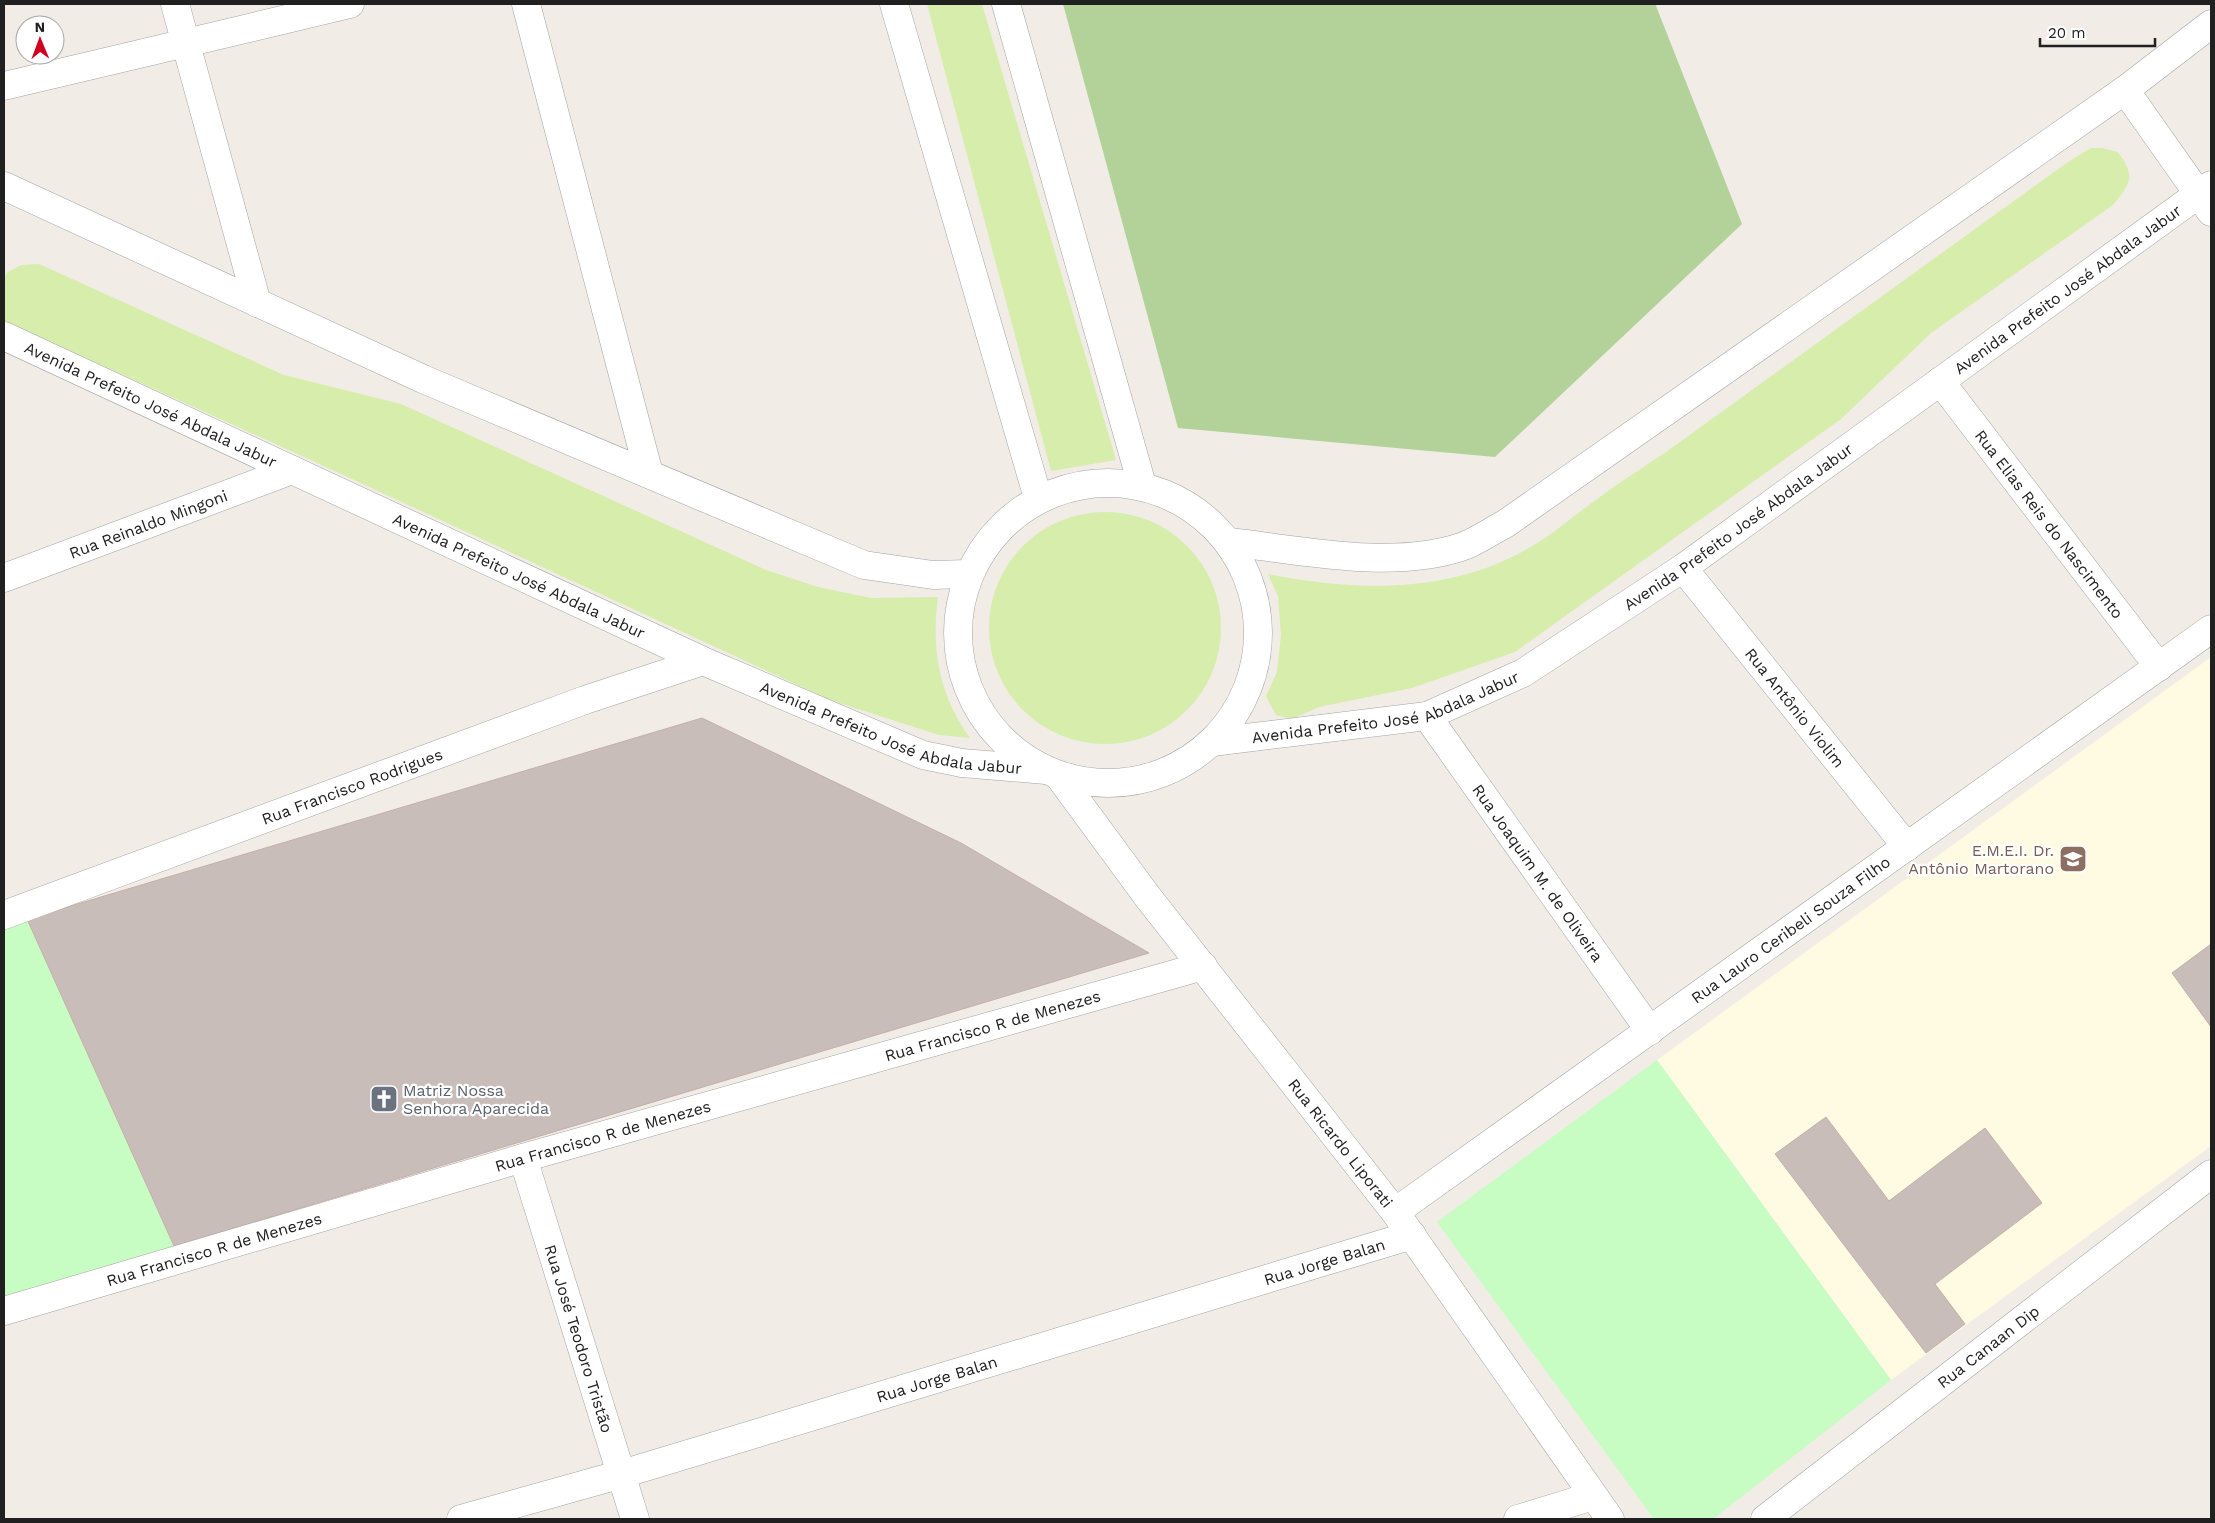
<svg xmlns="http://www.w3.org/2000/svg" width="2215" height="1523" font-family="'Work Sans',sans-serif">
  <rect width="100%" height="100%" fill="#f1ece6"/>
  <!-- education -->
  <polygon fill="#fffae2" points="2211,657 2211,1146 1891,1380 1657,1060"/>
  <!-- grass -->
  <g fill="#d6edab">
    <polygon points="927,4 982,4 1116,460 1051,471"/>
    <path d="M 2091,148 L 2102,148 L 2118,152 C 2136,177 2131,183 2113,205 L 1931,333 L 1841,419 L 1515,652 L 1412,688 L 1319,707 L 1292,719 L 1276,715 L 1266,696 L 1277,672 L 1281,635 L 1278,596 L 1268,574 C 1364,593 1462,594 1545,538 C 1564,525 1581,510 1600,497 C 1621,481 1644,467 1666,452 L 2068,162 Z"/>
    <path d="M 39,264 L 284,375 L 401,404 L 766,570 L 818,587 L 871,598 L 938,597 C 931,649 939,695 970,738 L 939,735 L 830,700 L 313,461 L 4,321 L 4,278 L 8,272 L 21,265 Z"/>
    <circle cx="1105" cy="628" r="116"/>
  </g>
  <!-- forest -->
  <polygon fill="#b3d299" points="1063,4 1658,4 1656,6 1742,224 1495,457 1178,428"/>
  <!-- park -->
  <g fill="#c7fcc3">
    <polygon points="27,919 174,1246 4,1296 4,928"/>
    <polygon points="1657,1060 1891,1380 1713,1519 1654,1519 1437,1222"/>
  </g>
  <!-- building -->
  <g fill="#c9bdb9" stroke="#c4b0a8">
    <polygon points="702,718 961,843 1149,953 174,1246 27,919"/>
    <polygon points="2211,944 2211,1027 2172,973"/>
    <polygon points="1826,1117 1889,1201 1985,1128 2042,1203 1935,1284 1965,1324 1926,1353 1775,1154"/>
  </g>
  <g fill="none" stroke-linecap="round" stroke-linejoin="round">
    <defs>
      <g id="minor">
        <polyline points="175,4 257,303"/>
        <polyline points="526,4 649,474"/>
        <polyline points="894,4 1038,498"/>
        <polyline points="1006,4 1142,485"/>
        <polyline points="4,86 350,4"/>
        <polyline points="2125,90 2211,212"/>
        <path id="s1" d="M 1940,381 L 2159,667"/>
        <path id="s2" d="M 1683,568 L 1907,847"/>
        <path id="s3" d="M 4,578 L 292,470"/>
        <path id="s4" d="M 1427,716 L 1650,1031"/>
        <path id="s5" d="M 1058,775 L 1147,896 L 1395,1212 L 1610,1519"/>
        <path id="s6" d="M 4,915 L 585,700 L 703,661"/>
        <path id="s7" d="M 523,1158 L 635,1519"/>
        <path id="s8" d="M 1395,1212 L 2211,629"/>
        <path id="s9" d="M 4,1311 L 523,1158 L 1203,966"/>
        <path id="s10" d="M 461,1519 L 622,1474 L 1412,1235"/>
        <polyline points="1518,1519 1593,1496"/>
        <path id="s11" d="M 1765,1519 L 2211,1174"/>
      </g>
      <g id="tertiary">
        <polyline points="4,186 423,379 864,565 933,575 967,574"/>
        <path id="s12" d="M 4,336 L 703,661 L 923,755 L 962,763 L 1046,770"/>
        <circle cx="1108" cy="633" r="150"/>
        <path d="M 1229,542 C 1301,550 1391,570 1461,547 C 1476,542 1491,531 1505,524 L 2125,90 L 2211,24"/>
        <path id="s13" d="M 1212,742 L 1427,716 L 1523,673 L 1683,568 L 2211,185"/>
      </g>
    </defs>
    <!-- minor casing -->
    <use href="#minor" stroke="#a4a4a4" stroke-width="29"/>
    <!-- tertiary casing -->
    <use href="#tertiary" stroke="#a4a4a4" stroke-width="29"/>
    <!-- minor -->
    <use href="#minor" stroke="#fff" stroke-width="28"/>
    <!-- tertiary -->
    <use href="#tertiary" stroke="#fff" stroke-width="28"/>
  </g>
  <!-- icons -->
  <defs>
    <symbol id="school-square" viewBox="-11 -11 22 22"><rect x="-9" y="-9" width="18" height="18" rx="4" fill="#8d6e63" stroke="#fff"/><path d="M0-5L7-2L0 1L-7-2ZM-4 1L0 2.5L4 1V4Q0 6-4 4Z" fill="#fff"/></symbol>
    <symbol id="church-square" viewBox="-11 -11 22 22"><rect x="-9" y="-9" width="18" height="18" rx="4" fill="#6b7280" stroke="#fff"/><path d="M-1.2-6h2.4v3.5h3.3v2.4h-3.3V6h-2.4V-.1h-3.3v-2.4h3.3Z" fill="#fff"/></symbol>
  </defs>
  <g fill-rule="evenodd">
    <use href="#school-square" x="2057" y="843" width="32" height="32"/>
    <use href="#church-square" x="368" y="1083" width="32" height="32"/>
  </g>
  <g text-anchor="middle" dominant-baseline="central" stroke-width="4.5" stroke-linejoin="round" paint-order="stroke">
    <!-- street labels -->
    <g font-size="16" fill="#202020" stroke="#fff">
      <text stroke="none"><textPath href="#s13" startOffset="988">Avenida Prefeito José Abdala Jabur</textPath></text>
      <text stroke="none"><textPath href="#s12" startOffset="162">Avenida Prefeito José Abdala Jabur</textPath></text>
      <text stroke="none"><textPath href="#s3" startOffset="154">Rua Reinaldo Mingoni</textPath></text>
      <text stroke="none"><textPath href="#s1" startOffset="180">Rua Elias Reis do Nascimento</textPath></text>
      <text stroke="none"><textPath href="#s13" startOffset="582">Avenida Prefeito José Abdala Jabur</textPath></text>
      <text stroke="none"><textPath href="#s12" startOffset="568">Avenida Prefeito José Abdala Jabur</textPath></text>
      <text stroke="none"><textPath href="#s13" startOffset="178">Avenida Prefeito José Abdala Jabur</textPath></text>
      <text stroke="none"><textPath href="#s2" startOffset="179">Rua Antônio Violim</textPath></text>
      <text stroke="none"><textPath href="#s12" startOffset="972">Avenida Prefeito José Abdala Jabur</textPath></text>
      <text stroke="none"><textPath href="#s6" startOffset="371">Rua Francisco Rodrigues</textPath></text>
      <text stroke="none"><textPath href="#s4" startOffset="192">Rua Joaquim M. de Oliveira</textPath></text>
      <text stroke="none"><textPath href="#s8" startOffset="486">Rua Lauro Ceribeli Souza Filho</textPath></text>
      <text stroke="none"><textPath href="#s9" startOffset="1029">Rua Francisco R de Menezes</textPath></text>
      <text stroke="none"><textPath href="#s9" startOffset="624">Rua Francisco R de Menezes</textPath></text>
      <text stroke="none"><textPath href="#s5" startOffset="464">Rua Ricardo Liporati</textPath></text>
      <text stroke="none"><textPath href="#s9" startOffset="219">Rua Francisco R de Menezes</textPath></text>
      <text stroke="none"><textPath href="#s10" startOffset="901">Rua Jorge Balan</textPath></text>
      <text stroke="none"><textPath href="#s7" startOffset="189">Rua José Teodoro Tristão</textPath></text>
      <text stroke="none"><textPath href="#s11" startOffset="282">Rua Canaan Dip</textPath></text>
      <text stroke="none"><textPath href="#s10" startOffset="496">Rua Jorge Balan</textPath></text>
    </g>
    <!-- education labels -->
    <g font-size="16" fill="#785e54" stroke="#fff" text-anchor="end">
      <text x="2054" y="850">E.M.E.I. Dr.<tspan x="2054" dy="18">Antônio Martorano</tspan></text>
    </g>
    <!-- worship labels -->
    <g font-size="16" fill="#5b616d" stroke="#fff" text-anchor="start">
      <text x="403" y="1090">Matriz Nossa<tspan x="403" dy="18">Senhora Aparecida</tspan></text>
    </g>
  </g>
  <!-- border -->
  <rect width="2215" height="1523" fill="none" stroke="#202020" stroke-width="10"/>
  <!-- north arrow -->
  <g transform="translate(40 40) rotate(359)"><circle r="24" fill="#ffffff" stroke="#a6a6a6"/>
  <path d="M0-4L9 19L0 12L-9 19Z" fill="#d10020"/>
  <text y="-8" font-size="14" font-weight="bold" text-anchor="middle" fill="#202020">N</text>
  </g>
  <!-- scale -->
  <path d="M2040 38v8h115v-8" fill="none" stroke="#202020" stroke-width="2.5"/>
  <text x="2048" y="38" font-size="15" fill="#202020" stroke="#ffffff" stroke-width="4" paint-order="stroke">20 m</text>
</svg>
